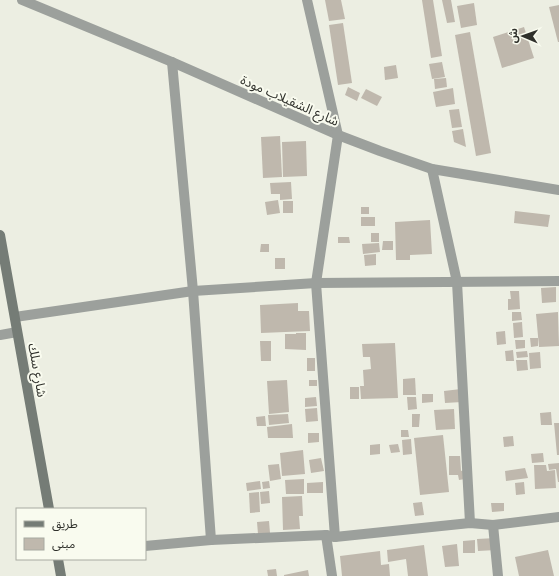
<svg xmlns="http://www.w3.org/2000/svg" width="559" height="576" font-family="Montserrat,'Noto Sans Arabic',sans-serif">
  <rect width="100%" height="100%" fill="#eceee2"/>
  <!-- building -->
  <g fill="#bfb8ad">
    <polygon points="325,0 341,0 345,19 329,21"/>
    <polygon points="422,0 433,0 442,56 431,58"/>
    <polygon points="442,0 451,0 455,22 447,23"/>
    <polygon points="474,3 477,25 461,28 457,6"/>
    <polygon points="559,5 559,42 558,42 549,7"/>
    <polygon points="343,23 352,83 338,85 329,25"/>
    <polygon points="524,27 534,58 502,68 493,37"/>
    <polygon points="470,32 491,153 476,156 455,35"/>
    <polygon points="442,62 445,77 432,79 429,64"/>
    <polygon points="396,65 398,78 385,80 384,67"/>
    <polygon points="446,78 447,87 435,89 434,79"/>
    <polygon points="348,87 360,93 357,101 345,95"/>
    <polygon points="453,88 455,104 436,107 433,92"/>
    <polygon points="366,89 382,97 377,106 361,98"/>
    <polygon points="459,109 462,127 452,128 449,110"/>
    <polygon points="463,129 466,147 454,142 452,131"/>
    <polygon points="280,136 282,177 263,178 261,137"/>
    <polygon points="306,141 307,176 283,177 282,142"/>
    <polygon points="291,182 292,199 280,200 280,194 271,194 270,183"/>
    <polygon points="278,200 280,213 267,215 265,202"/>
    <rect x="283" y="201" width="10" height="12"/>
    <rect x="361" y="207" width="8" height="7"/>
    <polygon points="515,211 550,215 548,227 514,223"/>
    <rect x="361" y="217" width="14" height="9"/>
    <polygon points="430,220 432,254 410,255 410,260 396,260 395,222"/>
    <rect x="371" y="233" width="8" height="9"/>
    <polygon points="338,237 349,237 350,243 338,243"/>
    <polygon points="383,241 393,241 393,250 382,250"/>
    <polygon points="379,243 380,252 363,254 362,244"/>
    <polygon points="261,244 269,244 269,252 260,252"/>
    <polygon points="376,254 376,265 365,266 364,255"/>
    <rect x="275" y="258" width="10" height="11"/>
    <polygon points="556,287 556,302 542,303 541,288"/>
    <polygon points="510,291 519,291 520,309 508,310 508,299 511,299"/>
    <polygon points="298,303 298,311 309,311 310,331 261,333 260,305"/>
    <polygon points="512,312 521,312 522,320 512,321"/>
    <polygon points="558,312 559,346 539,347 536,314"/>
    <polygon points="522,322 523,337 514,338 513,323"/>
    <polygon points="505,331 506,344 497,345 496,332"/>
    <polygon points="296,333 306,333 306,350 285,349 285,334 296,334"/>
    <polygon points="530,338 538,338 538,346 531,347"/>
    <polygon points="515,340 525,340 525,348 516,349"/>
    <polygon points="260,341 271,341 271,361 261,361"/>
    <polygon points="395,343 398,398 361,399 360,386 364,386 363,370 371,369 370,357 363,357 362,344"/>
    <polygon points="513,350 514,361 506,361 505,351"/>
    <polygon points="527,351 528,357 517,358 516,352"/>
    <polygon points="540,352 541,368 530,369 529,353"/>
    <rect x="307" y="358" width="8" height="13"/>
    <polygon points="516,360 527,360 528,370 517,371"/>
    <polygon points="415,378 416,395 403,395 403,379"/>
    <polygon points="287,380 289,412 269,414 267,381"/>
    <rect x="309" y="380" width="8" height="6"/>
    <rect x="350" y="387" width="9" height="12"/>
    <polygon points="461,389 462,402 445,403 444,391"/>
    <polygon points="422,394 433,394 433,402 422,403"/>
    <polygon points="316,397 317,406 305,407 305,398"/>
    <polygon points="407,397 416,397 417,409 408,410"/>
    <polygon points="317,408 318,421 306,422 305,409"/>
    <polygon points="454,409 455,429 436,430 434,410"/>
    <polygon points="551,412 552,425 541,425 540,413"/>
    <polygon points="288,414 289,423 269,425 268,415"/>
    <polygon points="412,414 420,414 419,427 412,427"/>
    <polygon points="265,416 266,426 257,426 256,417"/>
    <polygon points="554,423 559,423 559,455 557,455"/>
    <polygon points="292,424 293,438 268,438 267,427"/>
    <polygon points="401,430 408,430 409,437 401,437"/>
    <polygon points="308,433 319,433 319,442 308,443"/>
    <polygon points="443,435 449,492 420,495 414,438"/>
    <polygon points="513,436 514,446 504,447 503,437"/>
    <polygon points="411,439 412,454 403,455 402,440"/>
    <polygon points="380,444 380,454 370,455 370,445"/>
    <polygon points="398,444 400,452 391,453 389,445"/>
    <polygon points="303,450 305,474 282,476 280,453"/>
    <polygon points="543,453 544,462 532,463 531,454"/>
    <polygon points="449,456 460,456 461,471 464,470 465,479 459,480 458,475 449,475"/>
    <polygon points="321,458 324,471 311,473 309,460"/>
    <polygon points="559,463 559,482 558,482 556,469 549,470 548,464"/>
    <polygon points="279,464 281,479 270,481 268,465"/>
    <polygon points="534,465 546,465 547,471 555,470 556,488 535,489"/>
    <polygon points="525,468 528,478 506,481 505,471"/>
    <polygon points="304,479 304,494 286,494 285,480"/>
    <polygon points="260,481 261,489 247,491 246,483"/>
    <polygon points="269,481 270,488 263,489 262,482"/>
    <polygon points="323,482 323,493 307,493 307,483"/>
    <polygon points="524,482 525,494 516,495 515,483"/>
    <polygon points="269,491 270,503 261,504 260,492"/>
    <polygon points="259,492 260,512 250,513 249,493"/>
    <polygon points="302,496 303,516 299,516 300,529 283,530 282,497"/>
    <polygon points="422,502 424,515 415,516 413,503"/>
    <polygon points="491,503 504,503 504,511 492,512"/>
    <polygon points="269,521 270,533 258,534 257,522"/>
    <polygon points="496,538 496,550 478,551 477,539"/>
    <polygon points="475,540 475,553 463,553 463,541"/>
    <polygon points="457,544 459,566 445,567 442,546"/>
    <polygon points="424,545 428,576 408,576 406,559 388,562 387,550"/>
    <polygon points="548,550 554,576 519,576 515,557"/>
    <polygon points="380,551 381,565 389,564 390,576 342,576 340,556"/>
    <polygon points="276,569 277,576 268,576 267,570"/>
    <polygon points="308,570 309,576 284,576 284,575"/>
  </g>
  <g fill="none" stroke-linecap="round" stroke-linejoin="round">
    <!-- street -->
    <g stroke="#9ca09c" stroke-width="10">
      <polyline points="22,0 172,62 338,135 380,151 432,169 559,190"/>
      <polyline points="307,0 338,135 316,283 335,537"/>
      <polyline points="172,62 193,291 211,540"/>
      <polyline points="432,169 457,282 470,523"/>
      <polyline points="15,317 193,291 316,283 559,281"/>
      <polyline points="0,335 17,332"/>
      <polyline points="493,525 498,576"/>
      <polyline points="326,535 332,576"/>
      <polyline points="145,546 211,540 326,535 335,537 470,523 493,525 559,517"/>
    </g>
    <!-- secondary -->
    <g stroke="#757c76" stroke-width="10">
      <polyline points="0,235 49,509"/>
      <polyline points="58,559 61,576"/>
    </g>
  </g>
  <g text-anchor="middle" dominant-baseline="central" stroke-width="4" stroke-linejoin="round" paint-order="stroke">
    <!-- street labels -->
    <g font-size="13" fill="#2f302b" stroke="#f9fbef">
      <text transform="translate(290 100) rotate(24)">شارع الشقيلاب مودة</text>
      <text transform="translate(38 370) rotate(80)">شارع سلك</text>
    </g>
  </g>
  <!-- legend -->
  <rect x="16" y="508" width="130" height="52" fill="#f9fbef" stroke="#a8aaa1"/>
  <rect x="24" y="521" width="20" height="6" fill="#757c76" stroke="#a8aaa1"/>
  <text x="52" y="528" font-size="12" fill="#2f302b">طريق</text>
  <rect x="24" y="538" width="20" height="12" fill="#bfb8ad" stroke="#a8aaa1"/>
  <text x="52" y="548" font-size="12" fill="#2f302b">مبنى</text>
  <!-- north arrow -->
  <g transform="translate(523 36) rotate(272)" stroke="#f9fbef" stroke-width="3" paint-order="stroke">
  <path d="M0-3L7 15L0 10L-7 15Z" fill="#2f302b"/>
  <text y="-6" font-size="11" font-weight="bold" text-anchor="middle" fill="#2f302b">ش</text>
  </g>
</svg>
